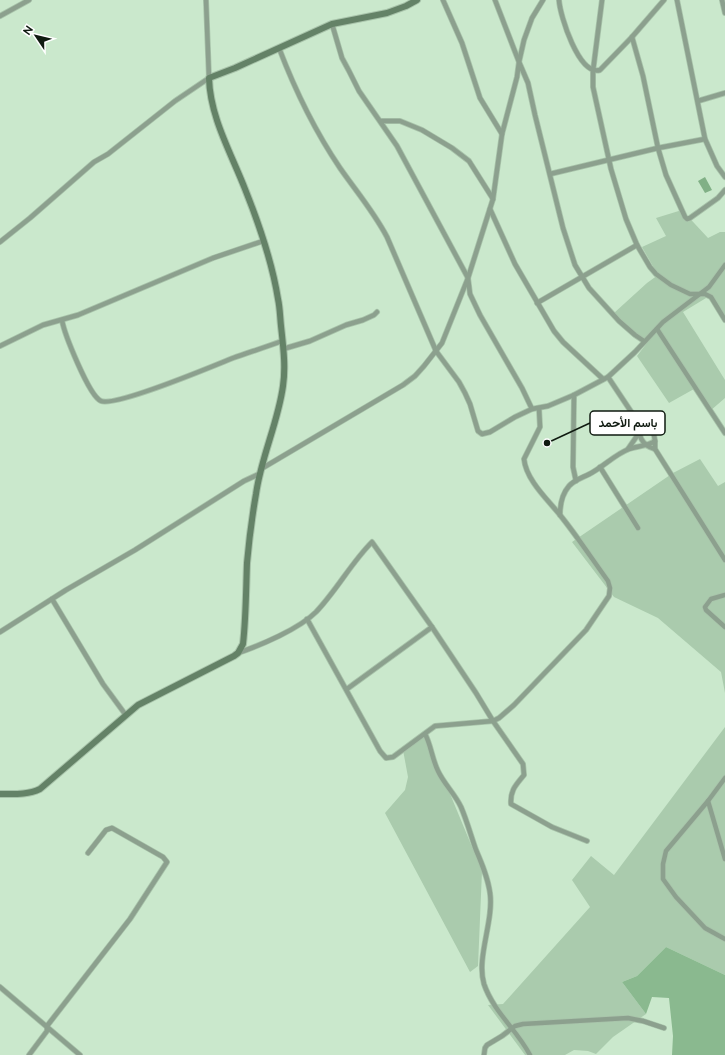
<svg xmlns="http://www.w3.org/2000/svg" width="725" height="1055" font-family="Raleway,Vazirmatn,sans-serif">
  <rect width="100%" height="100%" fill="#cae8cc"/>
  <!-- green -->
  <g fill="#aacbad">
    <polygon points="682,210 708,238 720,232 725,232 725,318 711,295 683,312 725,380 725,398 710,411 694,389 669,403 637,356 647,343 614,313 647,283 658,275 642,247 666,236 656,218"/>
    <polygon points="700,459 718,486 725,482 725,693 721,672 658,618 614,597 572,542 673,473"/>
    <polygon points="725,727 725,975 666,947 637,976 622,982 646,1014 613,1037 596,1054 588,1051 574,1050 565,1055 525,1055 488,1005 503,1004 590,907 572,880 591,856 614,875"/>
    <polygon points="424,731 482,871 478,966 470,972 385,813 405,790 408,777 403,750"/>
  </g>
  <!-- forest -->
  <polygon fill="#8ab98f" points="666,947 725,975 725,1055 672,1055 673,1036 669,998 652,997 646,1014 622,982 637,976"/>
  <!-- water -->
  <polygon fill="#81b086" points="705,177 712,190 705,193 698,181"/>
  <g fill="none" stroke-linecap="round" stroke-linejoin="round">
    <defs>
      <g id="street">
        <polyline points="443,0 462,43 480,98 502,134"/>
        <polyline points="543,0 532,18 524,40 519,62 528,83 535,115 563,228 575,265 589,288 619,321 635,335 644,341"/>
        <path d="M 559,0 C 560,16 579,76 600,70 L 632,37 L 664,0"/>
        <polyline points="602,0 593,71 593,87 611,169 626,219 637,245 650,267 656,274 671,285 690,294 705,294 711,297 725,320"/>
        <polyline points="677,0 705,139 717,166 725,177"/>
        <polyline points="722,0 725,13"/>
        <polyline points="0,16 29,0"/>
        <polyline points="332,24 342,58 349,71 359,91 397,146 468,278 470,294 480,315 522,388 532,409"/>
        <polyline points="632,37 643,76 658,148 666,175 685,217 687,219 690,218 718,198 725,190"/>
        <path d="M 279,48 C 295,90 315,131 340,168 C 356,191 374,212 387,237 L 436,351 L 459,382 L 465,393 L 470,404 L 478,431 L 482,434 L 490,432 L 515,417 L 532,409 L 548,406 L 574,395 L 608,377 L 635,352 L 663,322 L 709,287 L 725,265"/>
        <polyline points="698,101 725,93"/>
        <polyline points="381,121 400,121 422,130 452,148 469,161 493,199"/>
        <polyline points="550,174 658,148 705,139"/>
        <polyline points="490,209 515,264 554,331 563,342 603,379"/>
        <polyline points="0,242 30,218 94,162 108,154 175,101 209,78 206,0"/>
        <polyline points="537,303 637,245"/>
        <path d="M 62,320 C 64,333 89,396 101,401 C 116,407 213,366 233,358 C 250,352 266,347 282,341"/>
        <polyline points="657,329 725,433"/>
        <polyline points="0,346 43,325 78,315 213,258 263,241"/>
        <polyline points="283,349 310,341 346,325 363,320 374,315 377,312"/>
        <polyline points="608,377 638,422 648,427 654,435 655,441 655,449 725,560"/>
        <polyline points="574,395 573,467 576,481"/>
        <path d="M 638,422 C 639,435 640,445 655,449"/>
        <polyline points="628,449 639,433 648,427"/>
        <polyline points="600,467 638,528"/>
        <polyline points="261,469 403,385 415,376 424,366 442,343 468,278 493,199 502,134 517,77 519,62 495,0"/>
        <path d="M 560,515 C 560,504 562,494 569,486 C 575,479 585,477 593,472 C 605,465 616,454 629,449 C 638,446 648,446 655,441"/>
        <polyline points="725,595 711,599 705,607 706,610 725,627"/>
        <polyline points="52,599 103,684 125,714"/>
        <path d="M 307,619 L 380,751 L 386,758 L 393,757 L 435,726 L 493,721 L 499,718 L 514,705 L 586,630 L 609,596 L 610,588 L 608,581 C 592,559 577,536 560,515 C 548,500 526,480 524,459 L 540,427 L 539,408"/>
        <polyline points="0,632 66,590 135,550 244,481 259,474"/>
        <path d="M 238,653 C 261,645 299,629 316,612 C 337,590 351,563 372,542 L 432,627 L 476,693 L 493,721 L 523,764 L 524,775 C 516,785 510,790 511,804 L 552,827 L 587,841"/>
        <polyline points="347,689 432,627"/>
        <path d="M 425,734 C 431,745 432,759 438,771 C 444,784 455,794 461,807 C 467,821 471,836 476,850 C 482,864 488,878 490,893 C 494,921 476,958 484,984 C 493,1011 517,1030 530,1055"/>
        <polyline points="725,778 708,801 725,859"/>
        <polyline points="708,801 666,851 663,864 663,879 676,897 705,928 725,939"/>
        <polyline points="0,987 80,1055"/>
        <polyline points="29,1055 47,1031 47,1026 130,919 167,862 163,857 112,828 106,830 88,853"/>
        <polyline points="484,1055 485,1048 487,1045 502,1036 515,1026 523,1024 628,1018 643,1021 664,1028"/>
      </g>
      <path id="secondary" d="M 0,794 C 14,794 28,795 40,789 L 138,705 L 234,656 L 238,653 L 243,644 C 246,618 246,590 247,563 C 249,540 252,517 256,494 C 261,457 278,423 283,386 C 286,366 283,345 281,326 C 280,317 280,308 278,299 C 272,261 259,224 245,189 C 231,153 210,117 209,78 L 235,68 L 332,24 L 387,13 L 406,6 L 417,0"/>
    </defs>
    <!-- street casing -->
    <use href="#street" stroke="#a8c3aa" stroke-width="6"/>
    <!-- secondary casing -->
    <use href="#secondary" stroke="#a8c3aa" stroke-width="8"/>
    <!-- street -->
    <use href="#street" stroke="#8ca08e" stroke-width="4.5"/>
    <!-- secondary -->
    <use href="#secondary" stroke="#648267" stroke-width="6"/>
  </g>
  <!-- callouts -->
  <path fill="none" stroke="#0f1a10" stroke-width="1.5" d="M547 443L590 423"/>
  <circle fill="#0f1a10" stroke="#fff" stroke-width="1.5" cx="547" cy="443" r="4"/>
  <rect fill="#fff" stroke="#0f1a10" stroke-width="1.5" x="590" y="411" width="75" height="24" rx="4"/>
  <g font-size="12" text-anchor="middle" font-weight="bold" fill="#0f1a10">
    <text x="628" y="427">باسم الأحمد</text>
  </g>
  <!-- north arrow -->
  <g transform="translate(36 36) rotate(305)" stroke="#ffffff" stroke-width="3" paint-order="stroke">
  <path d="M0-3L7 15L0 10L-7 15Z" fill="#0f1a10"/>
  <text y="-6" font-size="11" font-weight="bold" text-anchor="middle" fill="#0f1a10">N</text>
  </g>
</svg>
